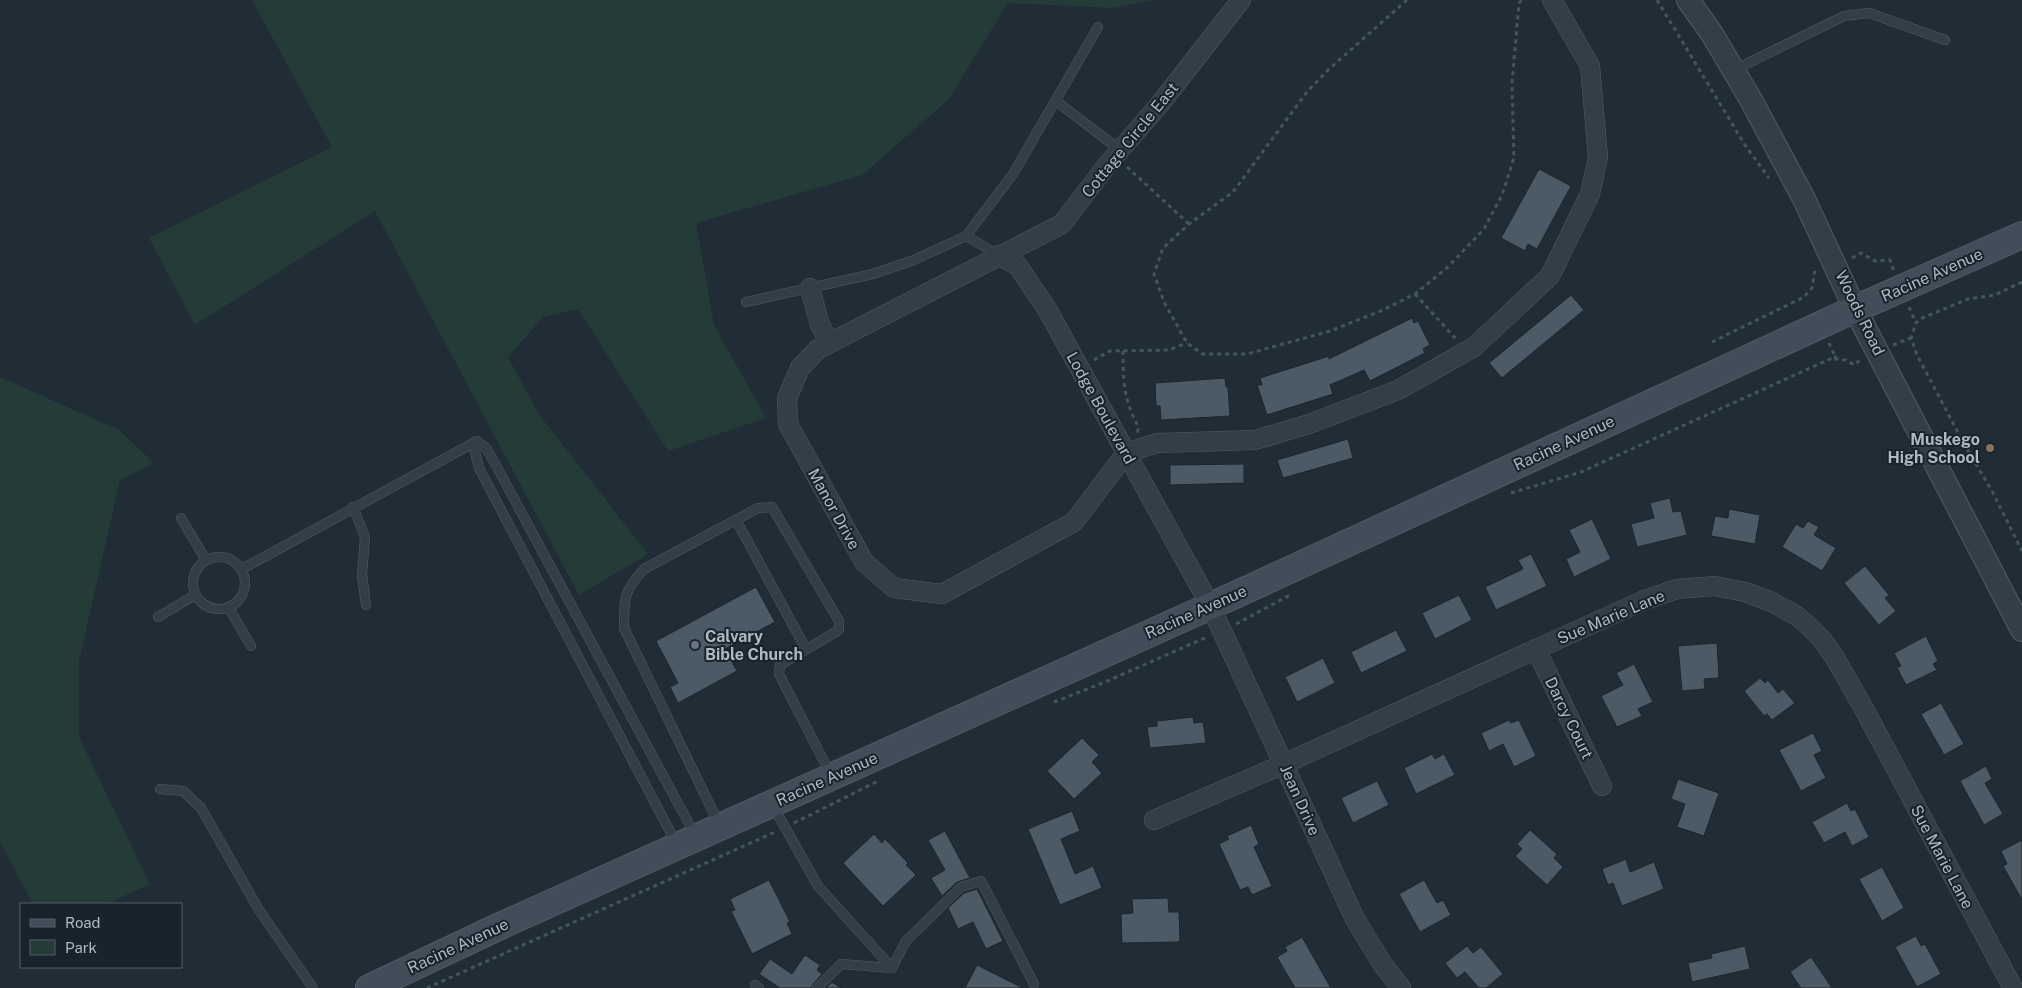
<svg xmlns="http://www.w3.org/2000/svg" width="2022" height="988" font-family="'Public Sans',sans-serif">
  <rect width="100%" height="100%" fill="#202d36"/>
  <!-- green -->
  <g fill="#253b38">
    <polygon points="252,0 1153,0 1113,8 1008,3 948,100 862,175 696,223 714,325 766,418 668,451 578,309 543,317 508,357 538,413 648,554 579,595 375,211 195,325 149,238 332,147"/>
    <polygon points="0,377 119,430 154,463 120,480 79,661 79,737 150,884 107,904 33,904 0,842"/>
  </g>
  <!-- building -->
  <g fill="#4b5a65" stroke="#1b252d">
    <polygon points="1539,169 1571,186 1537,249 1528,244 1525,251 1501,238"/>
    <polygon points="1571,295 1584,310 1502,378 1489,363"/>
    <polygon points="1412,318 1414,323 1418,321 1430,345 1423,349 1425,353 1370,381 1364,370 1330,385 1333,394 1267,415 1257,385 1262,385 1260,378 1329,356 1329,359"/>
    <polygon points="1225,378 1226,387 1228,387 1230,416 1161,420 1160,406 1156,406 1155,383"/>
    <polygon points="1348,439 1353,458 1283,478 1277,460"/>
    <polygon points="1244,464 1244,483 1170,485 1170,465"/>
    <polygon points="1670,498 1673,512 1681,511 1687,535 1637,547 1631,524 1654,518 1650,503"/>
    <polygon points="1729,509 1760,515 1755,544 1711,536 1715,516 1728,518"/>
    <polygon points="1592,519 1611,559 1574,577 1566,559 1580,552 1569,530"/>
    <polygon points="1808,521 1819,527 1814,535 1836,548 1822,571 1782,547 1796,524 1803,528"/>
    <polygon points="1531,554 1547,586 1496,610 1485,587 1523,569 1518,560"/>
    <polygon points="1865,566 1889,595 1885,598 1896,611 1879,625 1844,583"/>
    <polygon points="756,587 775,622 725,649 737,671 678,703 670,687 678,683 656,641"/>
    <polygon points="1459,595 1472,620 1435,639 1422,613"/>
    <polygon points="1396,630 1407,651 1361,673 1351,652"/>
    <polygon points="1926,636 1938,661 1933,664 1937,670 1906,685 1897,668 1901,666 1894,653"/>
    <polygon points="1717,643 1719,678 1704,679 1705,689 1682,691 1678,646"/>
    <polygon points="1323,658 1335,683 1297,702 1285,677"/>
    <polygon points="1634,664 1653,702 1638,709 1642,716 1617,727 1601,696 1623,685 1616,673"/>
    <polygon points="1760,678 1765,683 1768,680 1778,693 1783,689 1795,703 1772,720 1767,714 1764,716 1744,691"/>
    <polygon points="1941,703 1964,744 1944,755 1921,714"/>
    <polygon points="1193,717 1194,723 1203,722 1206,743 1150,748 1147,727 1157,726 1157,721"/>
    <polygon points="1509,720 1511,723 1519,720 1536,756 1514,767 1503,744 1489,751 1481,733"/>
    <polygon points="1813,733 1822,751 1814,755 1826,778 1801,791 1779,750"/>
    <polygon points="1082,738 1099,755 1092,762 1102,773 1074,799 1047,771"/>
    <polygon points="1432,754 1435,759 1444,754 1455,775 1416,794 1404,768"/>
    <polygon points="1986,766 1992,779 1985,783 2003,814 1984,825 1960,781"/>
    <polygon points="1678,779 1719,793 1704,836 1677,827 1685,804 1671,799"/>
    <polygon points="1377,781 1389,805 1353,823 1341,798"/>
    <polygon points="1847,803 1851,811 1855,809 1869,837 1852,846 1845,832 1824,843 1812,822"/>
    <polygon points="1072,811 1080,831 1061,839 1075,874 1093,866 1102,888 1060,905 1028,829"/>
    <polygon points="1251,825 1259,844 1254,847 1272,886 1252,895 1248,887 1240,890 1219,844 1229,839 1227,836"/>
    <polygon points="1530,830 1557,854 1554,858 1563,867 1547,885 1515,856 1522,849 1517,844"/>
    <polygon points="945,831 970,878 957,882 942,896 931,878 945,870 928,840"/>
    <polygon points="874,834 882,843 885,839 908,863 906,865 916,875 883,906 843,863"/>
    <polygon points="2022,840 2022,900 2003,866 2007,864 2001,851"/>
    <polygon points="1626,859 1630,872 1654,862 1664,889 1622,906 1613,883 1608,885 1602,869"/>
    <polygon points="1882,867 1904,908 1882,921 1859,879"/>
    <polygon points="769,880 790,922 787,923 792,934 752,954 731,911 735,910 730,899"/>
    <polygon points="1424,880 1437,903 1443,900 1451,915 1420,932 1399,894"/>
    <polygon points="977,889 1003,941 986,949 973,922 958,929 948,908 964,893"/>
    <polygon points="1168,898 1169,912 1179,912 1180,942 1122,943 1121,914 1133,913 1132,899"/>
    <polygon points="1916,936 1921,946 1925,944 1941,974 1917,987 1895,947"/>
    <polygon points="1302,937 1331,988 1295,988 1277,957 1287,951 1285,947"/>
    <polygon points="1467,946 1473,953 1481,947 1503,974 1486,988 1479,988 1465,972 1457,978 1445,963"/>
    <polygon points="1745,946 1750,969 1692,982 1688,963 1712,958 1711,954"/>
    <polygon points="805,955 820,965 817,970 822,974 813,984 811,988 780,988 759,974 770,959 792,974"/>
    <polygon points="1811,957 1832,988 1801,988 1790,972"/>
    <polygon points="977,965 1023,988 965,988"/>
    <polygon points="832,982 841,988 826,988"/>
  </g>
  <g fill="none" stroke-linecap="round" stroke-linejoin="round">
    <defs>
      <g id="service">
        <polyline points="1734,70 1844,16 1869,13 1945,40"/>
        <polyline points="1056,101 1120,150"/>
        <polyline points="966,236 999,255"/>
        <polyline points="746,302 873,274 914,260 966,236 1013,174 1098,27"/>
        <polyline points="477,441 475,452 479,468 676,843"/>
        <polyline points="477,441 486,448 492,458 695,835"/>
        <polyline points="353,507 365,537 362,575 366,605"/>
        <polyline points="181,518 206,560"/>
        <polyline points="736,520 806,649"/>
        <circle cx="219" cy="583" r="26"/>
        <polyline points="242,569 477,441"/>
        <polyline points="229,608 251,646"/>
        <polyline points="158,617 195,595"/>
        <polyline points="160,789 183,791 201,808 259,910 313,988"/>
        <polyline points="773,806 818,886 892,968"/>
        <path d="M 719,824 L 624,628 C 624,599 623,592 644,569 L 758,508 L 772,507 L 839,621 L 839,630 L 780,665 L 779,674 L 831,775"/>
        <polyline points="892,968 906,941 961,887 981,881 1034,984"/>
        <polyline points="755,985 759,988"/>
        <polyline points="817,988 841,964 892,968"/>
      </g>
      <g id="minor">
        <polyline points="1241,0 1160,104 1107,165 1062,224 818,349 800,368 787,398 788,424 864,562 894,588 942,594 1074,522 1126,453 1157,443 1255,440 1309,424 1398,390 1474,347 1550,276 1590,194 1598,157 1590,66 1552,0"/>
        <polyline points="999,255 1018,266 1047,309 1210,605 1355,919 1383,965 1401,988"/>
        <polyline points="810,288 820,325 830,343"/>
        <polyline points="1536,649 1602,786"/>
        <polyline points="1154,820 1284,764 1642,601 1677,589 1715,586 1745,592 1772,602 1797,616 1811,628 1824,642 1835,658 1863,707 2013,988"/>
      </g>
      <polyline id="tertiary" points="1688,0 1712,34 1751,100 1804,199 1855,309 2022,630"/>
      <polyline id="secondary" points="369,988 498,927 1246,590 1855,309 2022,235"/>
    </defs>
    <!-- service casing -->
    <use href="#service" stroke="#515c64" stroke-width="10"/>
    <!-- minor casing -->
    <use href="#minor" stroke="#515c64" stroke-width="20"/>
    <!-- tertiary casing -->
    <use href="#tertiary" stroke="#515c64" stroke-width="24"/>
    <!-- secondary casing -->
    <use href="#secondary" stroke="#515c64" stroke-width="28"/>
    <!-- path -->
    <g stroke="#435756" stroke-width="3" stroke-dasharray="4 4" stroke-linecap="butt">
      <polyline points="1407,0 1328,70 1307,92 1233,192 1189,224 1163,248 1154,274 1164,302 1187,343 1203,354 1247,354 1330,331 1383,310 1415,294 1448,267 1484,229 1502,195 1514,158 1512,83 1519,3 1522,0"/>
      <polyline points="1657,0 1745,145 1769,178"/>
      <polyline points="1127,167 1189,224"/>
      <polyline points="1852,258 1861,253 1875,261 1890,260 1894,271"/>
      <polyline points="2022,282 1995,295 1968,299 1920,319 1916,323 1911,338 1917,355 1963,442 1992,491 2022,551"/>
      <polyline points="1415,294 1456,339"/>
      <polyline points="1909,307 1916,323"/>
      <polyline points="1712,342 1804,297 1812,288 1815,269"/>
      <polyline points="1829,343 1836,359 1846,360 1854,365 1860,360"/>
      <polyline points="1893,345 1911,338"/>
      <path d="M 1123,351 C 1123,371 1123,392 1131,411 C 1134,420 1138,422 1138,433"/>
      <polyline points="1094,360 1110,351 1169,350 1187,343"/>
      <polyline points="1511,493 1581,472 1830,359 1836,359 1834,352"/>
      <polyline points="1236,624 1292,594"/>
      <polyline points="1054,702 1105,682 1207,637"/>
      <polyline points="794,823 878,781"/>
      <polyline points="427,988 775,832"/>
    </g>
    <!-- service -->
    <use href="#service" stroke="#333e46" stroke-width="9"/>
    <!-- minor -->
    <use href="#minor" stroke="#333e46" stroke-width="19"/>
    <!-- tertiary -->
    <use href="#tertiary" stroke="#333e46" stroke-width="22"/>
    <!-- secondary -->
    <use href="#secondary" stroke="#414e59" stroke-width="26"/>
  </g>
  <!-- markers -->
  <circle fill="#8d6e63" stroke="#19232b" stroke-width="2" cx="1990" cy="448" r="5"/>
  <circle fill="#6b7280" stroke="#19232b" stroke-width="2" cx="695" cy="645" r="5"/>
  <g text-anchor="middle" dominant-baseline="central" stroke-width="4" stroke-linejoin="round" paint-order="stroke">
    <!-- street labels -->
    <g font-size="16" fill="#adb9c3" stroke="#19232b">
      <text transform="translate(1130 140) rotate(-51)">Cottage Circle East</text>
      <text transform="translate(1932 275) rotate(-24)">Racine Avenue</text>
      <text transform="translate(1860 313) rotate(64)">Woods Road</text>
      <text transform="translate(1101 408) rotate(61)">Lodge Boulevard</text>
      <text transform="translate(1564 443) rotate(-25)">Racine Avenue</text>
      <text transform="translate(834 509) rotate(61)">Manor Drive</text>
      <text transform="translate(1196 612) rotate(-24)">Racine Avenue</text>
      <text transform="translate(1611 617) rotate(-23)">Sue Marie Lane</text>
      <text transform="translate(1569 718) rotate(64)">Darcy Court</text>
      <text transform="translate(827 779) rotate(-24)">Racine Avenue</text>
      <text transform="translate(1300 800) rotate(66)">Jean Drive</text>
      <text transform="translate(1942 857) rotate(62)">Sue Marie Lane</text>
      <text transform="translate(458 946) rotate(-25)">Racine Avenue</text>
    </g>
    <!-- poi labels -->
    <g font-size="16" font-weight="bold" fill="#adb9c3" stroke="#19232b" text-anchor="end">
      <text x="1980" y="439">Muskego<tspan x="1980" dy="18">High School</tspan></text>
      <text x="705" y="636" text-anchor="start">Calvary<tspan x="705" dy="18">Bible Church</tspan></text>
    </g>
  </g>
  <!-- legend -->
  <rect x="20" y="903" width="162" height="65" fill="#19232b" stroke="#545f68"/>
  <rect x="30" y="919" width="25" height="8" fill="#414e59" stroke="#545f68"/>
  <text x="65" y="928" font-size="15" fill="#adb9c3">Road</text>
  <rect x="30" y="940" width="25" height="15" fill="#253b38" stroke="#545f68"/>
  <text x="65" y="953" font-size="15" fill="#adb9c3">Park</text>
</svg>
